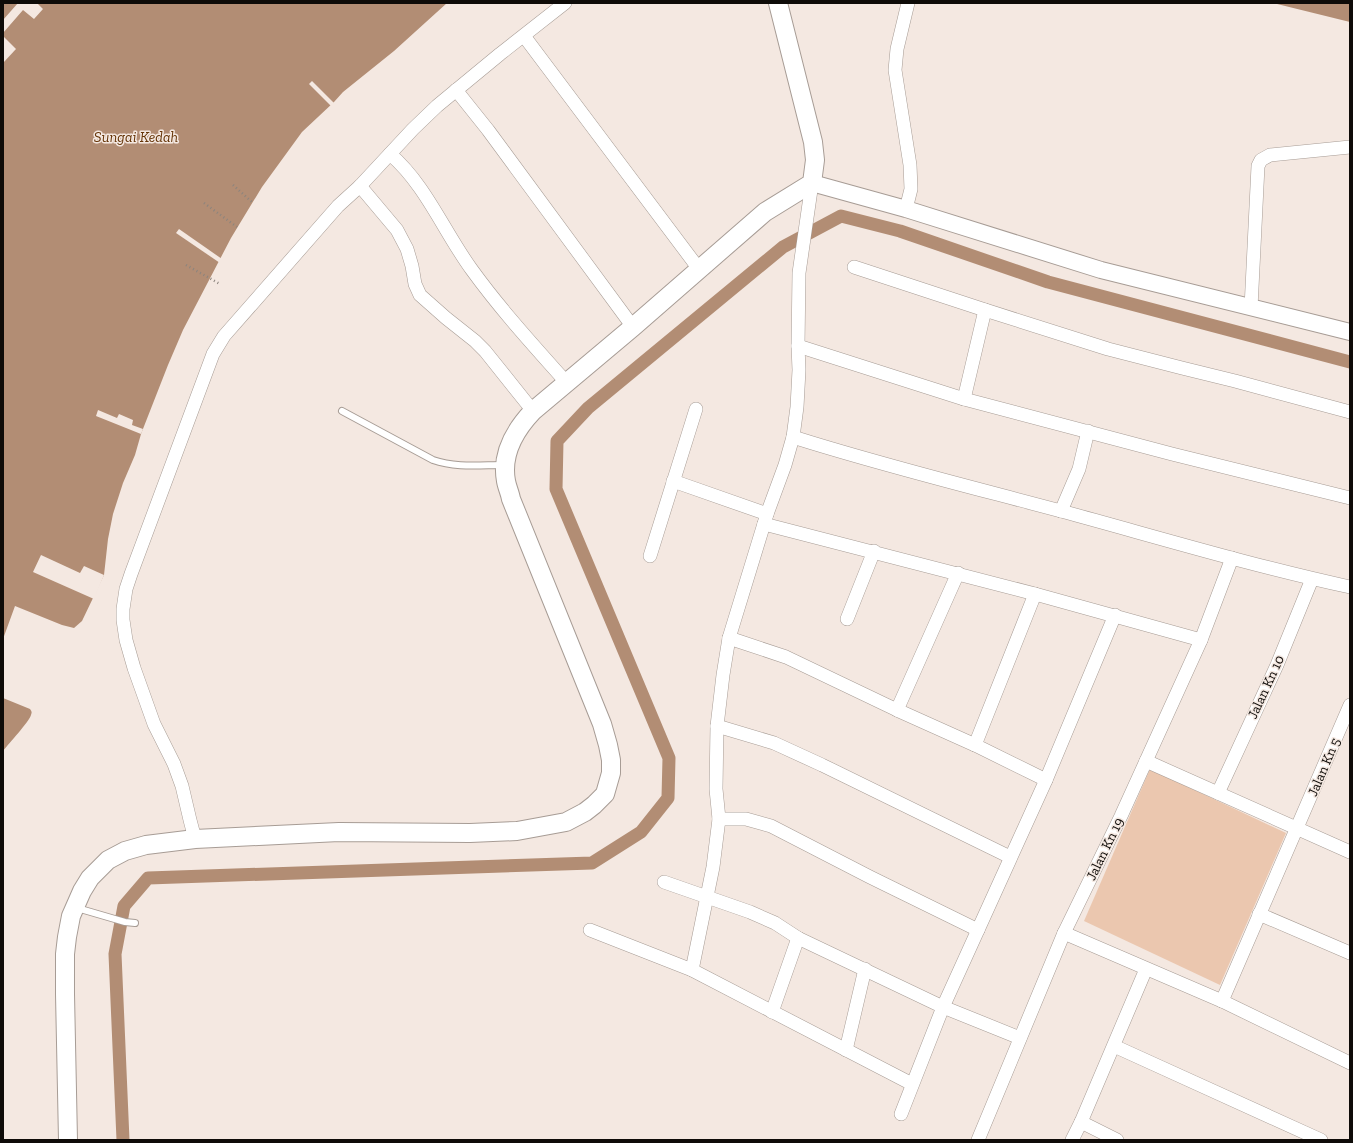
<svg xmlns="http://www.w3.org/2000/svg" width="1353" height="1143" font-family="'Zilla Slab',serif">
  <rect width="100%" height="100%" fill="#f4e8e1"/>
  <!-- green -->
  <polygon fill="#ebc7af" points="1150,769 1286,833 1220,985 1084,921"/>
  <!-- water -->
  <g fill="#b28d74">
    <polygon points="3,3 447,3 394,51 343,92 334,102 302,132 262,187 231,238 183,330 168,365 141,434 135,455 123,483 113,514 108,539 104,575 82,621 74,628 62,625 15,606 3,639"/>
    <polygon points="1273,3 1350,3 1350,22"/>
    <path d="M 3,698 L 30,709 C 32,712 32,712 31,715 C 29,722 9,743 3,751 Z"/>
  </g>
  <!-- pier -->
  <g fill="#f4e8e1">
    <polygon points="18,3 37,3 43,9 34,19 23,10 3,33 3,20"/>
    <polygon points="3,36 16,49 3,63"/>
    <polygon points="312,81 335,104 332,107 309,84"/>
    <polygon points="179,229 222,259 220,263 176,233"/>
    <polygon points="98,410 117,418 119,414 133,420 132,425 143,429 141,434 96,416"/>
    <polygon points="41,555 80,573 84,566 104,575 94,599 33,572"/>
  </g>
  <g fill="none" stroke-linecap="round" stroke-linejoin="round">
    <!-- canal -->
    <polyline stroke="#b28d74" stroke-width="13" points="123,1140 115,954 124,906 148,878 592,863 641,832 668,798 669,758 556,489 557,441 588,408 783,247 841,216 900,231 1048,282 1350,362"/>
    <defs>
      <g id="service">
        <path d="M 342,411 L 433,460 C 456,468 480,465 503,465"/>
        <polyline points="77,908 125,922 135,923"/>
      </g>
      <g id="minor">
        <polyline points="524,36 699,269"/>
        <polyline points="456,90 488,130 633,327"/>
        <path d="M 390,154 C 426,185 444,232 472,270 C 501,310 534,346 566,382"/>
        <polyline points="360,186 397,230 407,249 412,266 415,284 420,295 446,318 475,341 485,351 533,411"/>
        <polyline points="906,209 911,189 910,165 895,70 897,49 908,3"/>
        <polyline points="854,267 985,310 1108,349 1182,368 1235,381 1350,412"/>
        <polyline points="1251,308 1258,166 1261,160 1270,155 1350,147"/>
        <polyline points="798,346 964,399 1172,454 1350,498"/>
        <polyline points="964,399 985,310"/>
        <path d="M 793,437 C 881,465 971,487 1061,511 C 1157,537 1253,566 1350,587"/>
        <polyline points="673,481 767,514"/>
        <polyline points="1061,511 1079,469 1088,431"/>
        <polyline points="764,524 1035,594 1201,640"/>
        <polyline points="650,556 696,409"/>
        <polyline points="847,619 874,551"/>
        <polyline points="729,638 786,657 897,710 975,745 1046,780"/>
        <polyline points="897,710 958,573"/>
        <polyline points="717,726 774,743 822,765 1010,857"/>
        <polyline points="975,745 1035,594"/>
        <polyline points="1146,761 1350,852"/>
        <polyline points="1218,793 1277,665 1312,579"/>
        <polyline points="719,819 746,819 771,826 870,877 978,930"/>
        <polyline points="195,839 190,820 182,786 174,764 154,724 134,668 126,640 123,620 123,609 126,589 131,574 213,354 224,336 338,206 360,186 413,129 437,106 500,54 565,3"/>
        <polyline points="664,882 750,912 775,923 798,938 943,1007 1020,1038"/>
        <polyline points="1259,914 1350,953"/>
        <polyline points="590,930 692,970 912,1084"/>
        <polyline points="1064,933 1222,1001 1350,1063"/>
        <polyline points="692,970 713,867 719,819 716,789 717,726 723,675 729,638 767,514 785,465 793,437 797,407 799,370 798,346 799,273 812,183"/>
        <polyline points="1222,1001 1350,705"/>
        <polyline points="772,1012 798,938"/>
        <polyline points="1114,1046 1321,1140"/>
        <polyline points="846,1050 865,969"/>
        <polyline points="901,1114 943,1007 1046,780 1115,615"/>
        <polyline points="978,1140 1064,933 1121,816 1201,640 1232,558"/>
        <polyline points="1072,1140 1081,1122"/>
        <polyline points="1117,1140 1081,1122 1146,969"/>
      </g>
      <polyline id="tertiary" points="812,183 906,209 1101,270 1350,332"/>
      <path id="secondary" d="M 68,1140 L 65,994 L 65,954 L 67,937 L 71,916 L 82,891 L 90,878 L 108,860 L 125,851 L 146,845 L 195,839 L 339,832 L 470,833 L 517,831 L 566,822 L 585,812 L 594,805 L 605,794 L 611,773 L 611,760 L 608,745 L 602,724 L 511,499 C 510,493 507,487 506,481 C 501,454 515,430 533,411 L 633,327 L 765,212 L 812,183 L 815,160 L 813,142 L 778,3"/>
    </defs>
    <!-- service casing -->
    <use href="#service" stroke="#a79c95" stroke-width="8"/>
    <!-- minor casing -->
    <use href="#minor" stroke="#a79c95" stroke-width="14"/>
    <!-- tertiary casing -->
    <use href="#tertiary" stroke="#a79c95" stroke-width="18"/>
    <!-- secondary casing -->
    <use href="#secondary" stroke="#a79c95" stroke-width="20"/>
    <!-- path -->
    <g stroke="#8b847e" stroke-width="2.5" stroke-dasharray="1 3" stroke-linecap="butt">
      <polyline points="233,185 252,202"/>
      <polyline points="204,203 237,227"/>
      <polyline points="186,265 220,284"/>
    </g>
    <!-- service -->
    <use href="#service" stroke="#fff" stroke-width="6"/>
    <!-- minor -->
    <use href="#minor" stroke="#fff" stroke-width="13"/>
    <!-- tertiary -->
    <use href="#tertiary" stroke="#fff" stroke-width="16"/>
    <!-- secondary -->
    <use href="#secondary" stroke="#fff" stroke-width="18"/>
  </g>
  <g text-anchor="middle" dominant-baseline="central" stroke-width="3" stroke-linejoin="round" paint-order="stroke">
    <!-- street labels -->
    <g font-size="14" fill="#0e0b08" stroke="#f4e8e1">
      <text transform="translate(1266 687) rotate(-65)">Jalan Kn 10</text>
      <text transform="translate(1324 767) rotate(-67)">Jalan Kn 5</text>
      <text transform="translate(1105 849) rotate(-64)">Jalan Kn 19</text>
    </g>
    <!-- water labels -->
    <g font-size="15" font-style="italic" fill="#653407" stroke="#f4e8e1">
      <text x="136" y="137">Sungai Kedah</text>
    </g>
  </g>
  <!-- border -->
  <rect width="1353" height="1143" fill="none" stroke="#0e0b08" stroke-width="8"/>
</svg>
